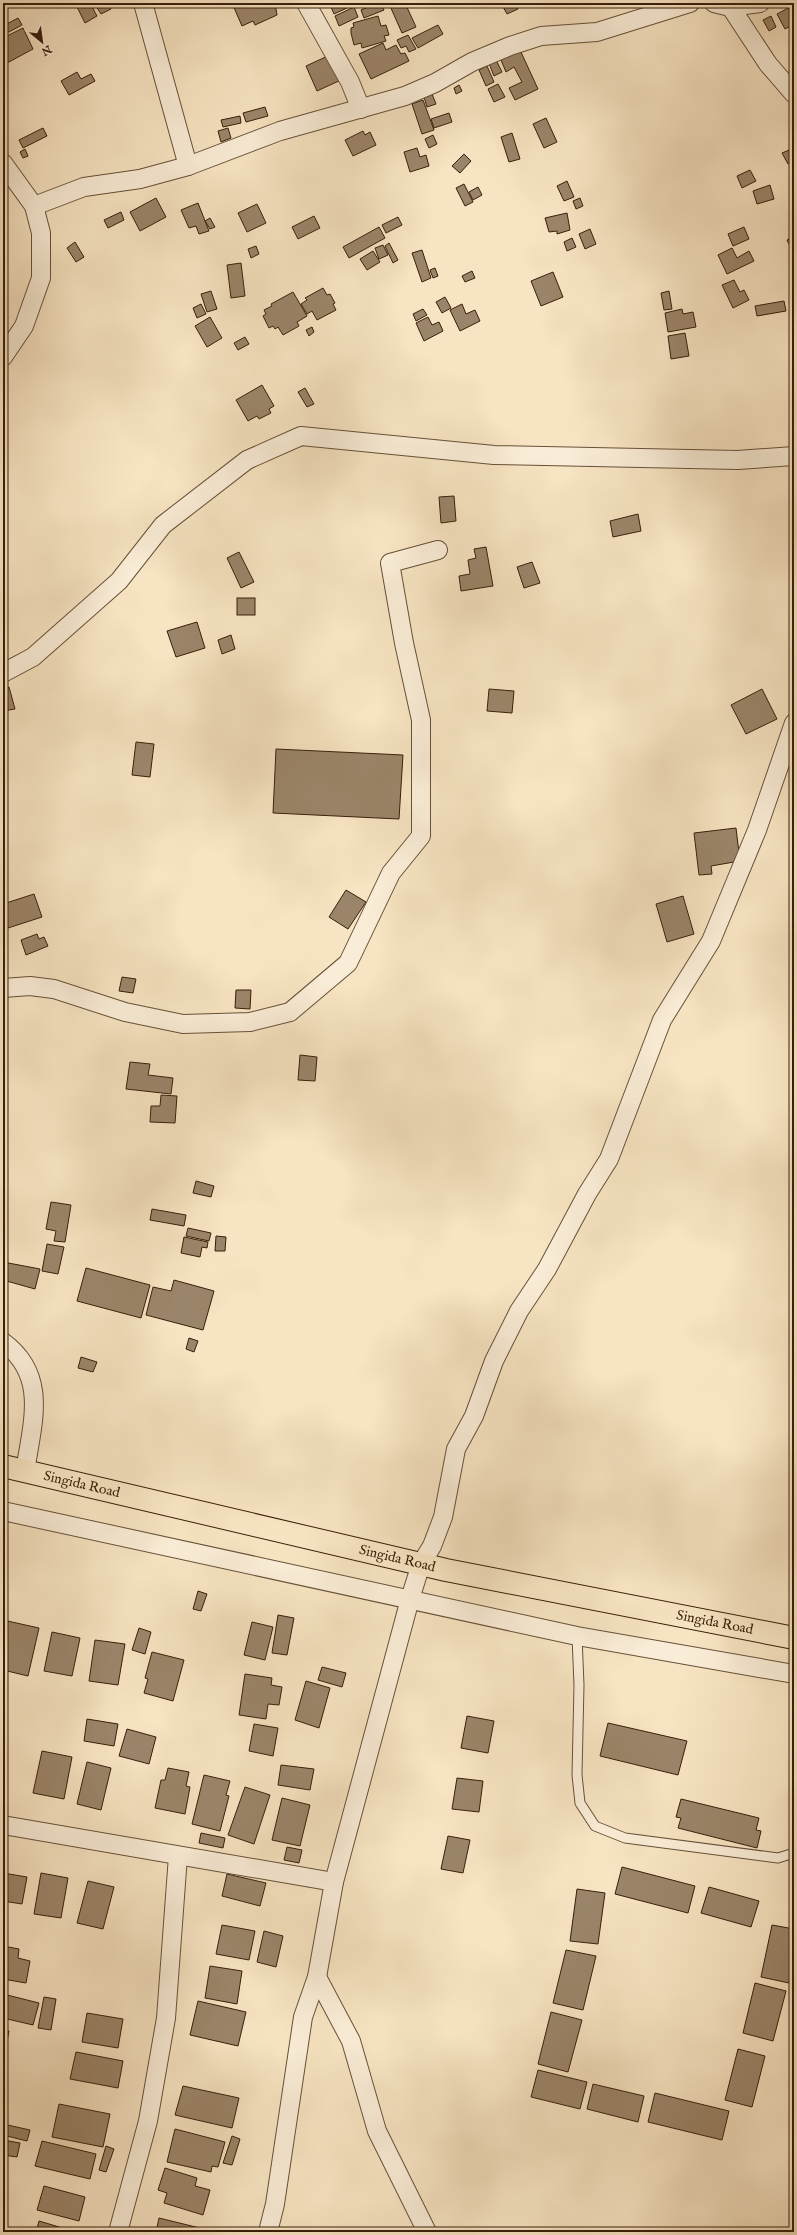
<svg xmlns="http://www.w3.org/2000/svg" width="797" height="2235" font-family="'IM FELL English',serif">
  <rect width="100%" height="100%" fill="#f7e4c2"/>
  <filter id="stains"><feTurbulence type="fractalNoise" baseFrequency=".005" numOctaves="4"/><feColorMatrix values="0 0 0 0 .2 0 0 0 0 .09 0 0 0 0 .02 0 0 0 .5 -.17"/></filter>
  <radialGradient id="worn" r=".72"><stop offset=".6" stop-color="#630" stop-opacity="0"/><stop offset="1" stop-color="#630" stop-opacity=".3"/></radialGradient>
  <!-- building -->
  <g fill="#9b856a" stroke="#381e0a">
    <polygon points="75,3 90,3 97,16 85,23"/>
    <polygon points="94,3 108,3 111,9 101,14"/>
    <polygon points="232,3 275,3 277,15 255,25 253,21 242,26"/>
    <polygon points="339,3 345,3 347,8 334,14 331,7"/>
    <polygon points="378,3 381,3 384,10 364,18 361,10"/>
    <polygon points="397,3 405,3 416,27 402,33 390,6"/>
    <polygon points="501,3 515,3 518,9 507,14"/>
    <polygon points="792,6 794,11 794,24 785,29 777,14"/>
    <polygon points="354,7 358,17 339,26 335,16"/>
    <polygon points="378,16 381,26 386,25 389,35 384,36 386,41 362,48 361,43 354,45 351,33 351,28 354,27 353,23"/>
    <polygon points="771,16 776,27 769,31 763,20"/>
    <polygon points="18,18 22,25 5,34 3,26"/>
    <polygon points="438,25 443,34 418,48 412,38"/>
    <polygon points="23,28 33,49 7,63 3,55 3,38"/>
    <polygon points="408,35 416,49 409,52 406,46 401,48 397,40"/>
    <polygon points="383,43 386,50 396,45 401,54 405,53 409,61 371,79 359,54"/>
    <polygon points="520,50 538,89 515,100 509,88 522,82 514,67 506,72 501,60"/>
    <polygon points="330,55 341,80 317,91 306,66"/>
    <polygon points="495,58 502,72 494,76 488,61"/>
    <polygon points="487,66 494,82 486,86 479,70"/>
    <polygon points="77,72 81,79 91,74 95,81 69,95 61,81"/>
    <polygon points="498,84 505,97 494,102 488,89"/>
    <polygon points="459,85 462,91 456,94 454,88"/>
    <polygon points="432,94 436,104 427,107 424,97"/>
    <polygon points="423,100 434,130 422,134 412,104"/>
    <polygon points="265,107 268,116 246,122 243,113"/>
    <polygon points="449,113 452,122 434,128 431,119"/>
    <polygon points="240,116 241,123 223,127 221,120"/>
    <polygon points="546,118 557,142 544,148 533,124"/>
    <polygon points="43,128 47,136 23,148 19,140"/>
    <polygon points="228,128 231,138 221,142 218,131"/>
    <polygon points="363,131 365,135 370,132 376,145 353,156 345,140"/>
    <polygon points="512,133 520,159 509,162 501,137"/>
    <polygon points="433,135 437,144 429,148 425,139"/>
    <polygon points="417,148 420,157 426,155 429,166 410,172 404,152"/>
    <polygon points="794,148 794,161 788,164 782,153"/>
    <polygon points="25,149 28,156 23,158 20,152"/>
    <polygon points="464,154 471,161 460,173 452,166"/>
    <polygon points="750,170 756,181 742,188 737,176"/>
    <polygon points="567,181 574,197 564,201 557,186"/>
    <polygon points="464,184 473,202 465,206 456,188"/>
    <polygon points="770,185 774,199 757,204 753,191"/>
    <polygon points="478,187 482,195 473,200 469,192"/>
    <polygon points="156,198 166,217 140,231 130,212"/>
    <polygon points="580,198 583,206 576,209 573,201"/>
    <polygon points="198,203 209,231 199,234 196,226 189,228 181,210"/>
    <polygon points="257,204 266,223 247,232 238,213"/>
    <polygon points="121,212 124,220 108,228 104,220"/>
    <polygon points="567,213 570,230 557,234 557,231 549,232 545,218"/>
    <polygon points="314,216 320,228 298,239 292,227"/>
    <polygon points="398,217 402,225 386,233 382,225"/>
    <polygon points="210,218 215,227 210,229 205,221"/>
    <polygon points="379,227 385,238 349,258 343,247"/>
    <polygon points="744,227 749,239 733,246 728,234"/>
    <polygon points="590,229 596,244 585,249 579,234"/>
    <polygon points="794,236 794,254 787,240"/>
    <polygon points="572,238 576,247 567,251 564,242"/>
    <polygon points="75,242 84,257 76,262 67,248"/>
    <polygon points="389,243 398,260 393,263 385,246"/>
    <polygon points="383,245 388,255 379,259 375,248"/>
    <polygon points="256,246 259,254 251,258 248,249"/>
    <polygon points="732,248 737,258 749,251 754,261 727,274 718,255"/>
    <polygon points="422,250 431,278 422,282 412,253"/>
    <polygon points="373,251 380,262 367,270 360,259"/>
    <polygon points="241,263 245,296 231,298 227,265"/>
    <polygon points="435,268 438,276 433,278 430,270"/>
    <polygon points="472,271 475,278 465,282 462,276"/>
    <polygon points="553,272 563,297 541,306 531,281"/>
    <polygon points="734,280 740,292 744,290 749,300 733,308 722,285"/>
    <polygon points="323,288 327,295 330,294 335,303 333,304 336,310 317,320 312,311 307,314 301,304 307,300 305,298"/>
    <polygon points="211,291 217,309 207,312 201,294"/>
    <polygon points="669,291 672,309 664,310 661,293"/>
    <polygon points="293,292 307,316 297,322 299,326 283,335 278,327 275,329 273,326 269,328 263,316 266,314 264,310 272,306 271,304"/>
    <polygon points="445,297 451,308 442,313 436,302"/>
    <polygon points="784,301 786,311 757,316 755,306"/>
    <polygon points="201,304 206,314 197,318 193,308"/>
    <polygon points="462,304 466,314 475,310 480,321 460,331 450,310"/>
    <polygon points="423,309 427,315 416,321 413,314"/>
    <polygon points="682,309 683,314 693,312 696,327 668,332 665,313"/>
    <polygon points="210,317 222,338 207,347 195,326"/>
    <polygon points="428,317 432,325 439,322 443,331 424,341 416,323"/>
    <polygon points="312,327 314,332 309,336 306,330"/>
    <polygon points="685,333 689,356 671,359 668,336"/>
    <polygon points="245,337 249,344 238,350 234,343"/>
    <polygon points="262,385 274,406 269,409 271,413 259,419 257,416 248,421 236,400"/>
    <polygon points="305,388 314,404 307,407 298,392"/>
    <polygon points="454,496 456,521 441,523 439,497"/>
    <polygon points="638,514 641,531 613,537 610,521"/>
    <polygon points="486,547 493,586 461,591 459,576 470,574 468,560 476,558 474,549"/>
    <polygon points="239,552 254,582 241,588 227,558"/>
    <polygon points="532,562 540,583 524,588 517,567"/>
    <rect x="237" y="598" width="18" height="17"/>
    <polygon points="197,622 205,648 176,657 167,631"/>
    <polygon points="231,635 235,649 222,654 218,640"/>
    <polygon points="9,687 15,709 3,711 3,689"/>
    <polygon points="489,689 514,691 512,713 487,711"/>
    <polygon points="762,689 777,719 746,734 731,705"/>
    <polygon points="136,742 154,744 150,777 132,775"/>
    <polygon points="276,749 403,755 399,819 273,813"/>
    <polygon points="736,828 740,861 711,866 712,874 699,875 694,833"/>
    <polygon points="346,890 366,902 348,929 329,917"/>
    <polygon points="34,894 42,917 8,928 3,913 3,904"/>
    <polygon points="683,896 694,934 667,942 656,904"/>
    <polygon points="37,934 39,939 44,937 48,946 26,955 21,940"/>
    <polygon points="122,977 136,979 133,993 119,991"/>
    <polygon points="236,990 251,990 250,1009 235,1008"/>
    <polygon points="300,1055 317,1057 315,1081 298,1080"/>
    <polygon points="130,1062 150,1064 148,1075 173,1078 171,1094 126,1089"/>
    <polygon points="161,1095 177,1096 175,1123 150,1122 151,1106 160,1106"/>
    <polygon points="196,1181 214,1186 211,1197 193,1193"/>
    <polygon points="51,1202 71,1205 65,1242 54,1241 56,1231 46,1229"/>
    <polygon points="152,1209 186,1215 184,1226 150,1220"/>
    <polygon points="188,1228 211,1233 209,1241 186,1236"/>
    <polygon points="216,1236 226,1237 225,1251 215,1251"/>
    <polygon points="184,1237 208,1242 207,1248 202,1247 200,1257 181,1253"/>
    <polygon points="47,1244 64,1247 58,1274 42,1271"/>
    <polygon points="3,1262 40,1269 35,1289 3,1280"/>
    <polygon points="86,1268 150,1285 141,1318 77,1301"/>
    <polygon points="174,1280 214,1291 203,1330 146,1315 153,1287 171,1291"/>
    <polygon points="189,1338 198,1341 194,1352 186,1349"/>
    <polygon points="81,1357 97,1362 93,1372 78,1368"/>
    <polygon points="198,1591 207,1594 201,1611 193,1609"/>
    <polygon points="278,1615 294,1618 287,1655 272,1653"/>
    <polygon points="3,1620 39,1628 28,1676 3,1670"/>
    <polygon points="252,1622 273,1627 265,1660 244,1655"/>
    <polygon points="139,1628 151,1632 145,1654 132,1650"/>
    <polygon points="52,1632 80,1638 72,1676 44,1671"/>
    <polygon points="95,1640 125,1644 118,1685 89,1681"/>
    <polygon points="152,1652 184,1660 173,1701 144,1693 148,1679 145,1678"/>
    <polygon points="322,1667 346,1673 342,1687 318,1680"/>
    <polygon points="245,1674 272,1678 271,1685 282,1687 279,1705 268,1704 266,1719 239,1715"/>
    <polygon points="306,1681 330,1688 319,1728 295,1720"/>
    <polygon points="467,1716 494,1721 488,1753 461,1748"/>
    <polygon points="87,1719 118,1724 114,1746 84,1741"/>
    <polygon points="608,1723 687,1741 678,1775 600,1756"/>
    <polygon points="254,1724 278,1728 273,1756 249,1751"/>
    <polygon points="127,1729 156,1737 149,1764 119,1756"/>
    <polygon points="42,1751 72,1757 64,1799 33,1793"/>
    <polygon points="87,1762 111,1768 101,1810 77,1804"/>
    <polygon points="281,1765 314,1769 310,1790 278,1785"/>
    <polygon points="168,1768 189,1772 186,1786 190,1787 185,1814 155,1808 161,1780 165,1780"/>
    <polygon points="204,1775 230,1781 226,1795 229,1796 220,1831 192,1824"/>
    <polygon points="457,1778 483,1781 479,1812 452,1809"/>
    <polygon points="245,1787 270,1795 254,1844 228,1835"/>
    <polygon points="282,1798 310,1805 300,1846 272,1840"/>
    <polygon points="681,1799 759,1818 756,1830 761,1831 757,1848 678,1828 681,1818 676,1817"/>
    <polygon points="201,1833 225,1838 223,1848 199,1843"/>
    <polygon points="448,1836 470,1840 463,1873 441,1869"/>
    <polygon points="287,1847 302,1850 299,1863 284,1860"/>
    <polygon points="622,1867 695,1886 688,1913 615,1894"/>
    <polygon points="3,1873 27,1877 22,1904 3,1901"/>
    <polygon points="41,1873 68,1878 61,1918 34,1914"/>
    <polygon points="227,1874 266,1883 260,1906 222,1896"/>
    <polygon points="88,1881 114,1887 103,1929 77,1923"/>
    <polygon points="709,1887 759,1901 751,1927 701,1913"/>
    <polygon points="577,1889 605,1893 598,1944 570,1941"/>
    <polygon points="222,1925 255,1931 249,1960 216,1954"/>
    <polygon points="772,1925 794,1929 794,1957 789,1983 761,1977"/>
    <polygon points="264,1931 283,1936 276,1967 257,1962"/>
    <polygon points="3,1946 19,1949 18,1958 30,1961 26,1983 3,1979"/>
    <polygon points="566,1950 596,1956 583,2010 553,2003"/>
    <polygon points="210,1966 242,1971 237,2004 205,1998"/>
    <polygon points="755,1983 786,1991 773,2041 743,2033"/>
    <polygon points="3,1994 39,2003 33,2025 3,2018"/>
    <polygon points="44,1997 56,1999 51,2030 38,2028"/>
    <polygon points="198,2001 246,2012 238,2046 190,2035"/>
    <polygon points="551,2012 582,2020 568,2072 538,2064"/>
    <polygon points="87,2013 123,2019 118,2048 82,2042"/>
    <polygon points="3,2029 9,2031 4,2057 3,2057"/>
    <polygon points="738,2049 765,2056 752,2107 725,2100"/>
    <polygon points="76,2052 123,2061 118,2088 70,2079"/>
    <polygon points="538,2070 587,2082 580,2109 531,2097"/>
    <polygon points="593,2084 644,2096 638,2122 587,2109"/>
    <polygon points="183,2086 239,2098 232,2128 175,2115"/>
    <polygon points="655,2093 729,2111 722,2140 648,2122"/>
    <polygon points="59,2104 110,2114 103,2147 52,2137"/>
    <polygon points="3,2124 30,2130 27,2141 3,2135"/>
    <polygon points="175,2129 225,2142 218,2167 212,2166 211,2172 167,2162"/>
    <polygon points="232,2136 240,2139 232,2165 223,2163"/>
    <polygon points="3,2140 20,2143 17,2157 3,2155"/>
    <polygon points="42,2141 96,2154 90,2179 35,2166"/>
    <polygon points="106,2146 114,2149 106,2172 99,2170"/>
    <polygon points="165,2168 197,2178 195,2186 210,2190 203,2215 164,2203 167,2193 158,2190"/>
    <polygon points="44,2186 85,2197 79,2221 37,2210"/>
    <polygon points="159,2218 208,2230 207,2232 156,2232"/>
    <polygon points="39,2221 76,2232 36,2232"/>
  </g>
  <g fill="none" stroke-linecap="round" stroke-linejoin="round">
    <defs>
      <polyline id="lane" points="577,1636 579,1685 577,1775 580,1803 595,1826 625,1838 778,1858 794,1853"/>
      <g id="street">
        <polyline points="143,3 188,166"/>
        <polyline points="306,3 350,82 361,109"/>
        <polyline points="714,3 730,7 760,3"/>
        <polyline points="728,3 768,64 794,94"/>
        <polyline points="3,163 34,206 41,233 41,278 24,326 3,357"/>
        <polyline points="34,206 84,187 140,179 188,166 280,131 405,96 435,83 472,62 510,46 541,36 597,32 690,3"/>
        <polyline points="3,673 33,657 119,581 163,525 247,460 301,436 494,455 738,460 794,456"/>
        <polyline points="3,988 30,986 54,989 125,1012 183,1024 250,1022 290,1012 348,963 391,873 421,836 421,720 404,643 390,563 438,550"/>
        <path d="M 3,1342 C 49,1376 32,1423 25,1472"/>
        <polyline points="3,1511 577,1636 794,1674"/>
        <polyline points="3,1825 334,1882"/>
        <polyline points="317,1977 351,2041 377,2131 427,2232"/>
        <polyline points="118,2232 148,2121 166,2018 178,1856"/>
        <polyline points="268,2232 275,2204 303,2017 317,1977 334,1882 410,1599 421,1564 432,1546 443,1517 456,1449 474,1416 494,1361 519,1311 547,1269 587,1194 609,1159 662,1020 711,941 757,830 794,723"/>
      </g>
      <g id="highway">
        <path id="s1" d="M 3,1466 L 446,1570 L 794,1638"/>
      </g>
    </defs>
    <!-- lane casing -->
    <use href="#lane" stroke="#685038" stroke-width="11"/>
    <!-- street casing -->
    <use href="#street" stroke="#685038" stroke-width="20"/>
    <!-- highway casing -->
    <use href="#highway" stroke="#381e0a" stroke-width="24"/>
    <!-- lane -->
    <use href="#lane" stroke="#faedd7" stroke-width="9"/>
    <!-- street -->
    <use href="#street" stroke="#faedd7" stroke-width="18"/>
    <!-- highway -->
    <use href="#highway" stroke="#f7e4c2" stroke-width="22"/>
  </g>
  <g text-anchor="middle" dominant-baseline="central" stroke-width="3" stroke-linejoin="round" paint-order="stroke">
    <!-- street labels -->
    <g font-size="14" fill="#381e0a" stroke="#faedd7">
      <text stroke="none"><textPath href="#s1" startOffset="81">Singida Road</textPath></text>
      <text stroke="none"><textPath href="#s1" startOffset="405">Singida Road</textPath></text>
      <text stroke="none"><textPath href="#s1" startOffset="729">Singida Road</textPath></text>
    </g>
  </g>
  <!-- margin -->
  <rect width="797" height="2235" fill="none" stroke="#f7e4c2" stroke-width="16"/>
  <rect x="4" y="4" width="789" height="2227" fill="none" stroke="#381e0a" stroke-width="2"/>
  <rect x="8" y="8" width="781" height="2219" fill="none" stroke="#381e0a"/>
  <!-- north arrow -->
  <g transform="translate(42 42) rotate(151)" stroke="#faedd7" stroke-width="3" paint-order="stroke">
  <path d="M0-3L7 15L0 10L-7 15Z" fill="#381e0a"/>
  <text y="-6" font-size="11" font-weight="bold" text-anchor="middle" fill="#381e0a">N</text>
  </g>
  <rect width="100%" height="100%" filter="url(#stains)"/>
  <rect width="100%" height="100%" fill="url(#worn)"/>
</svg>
